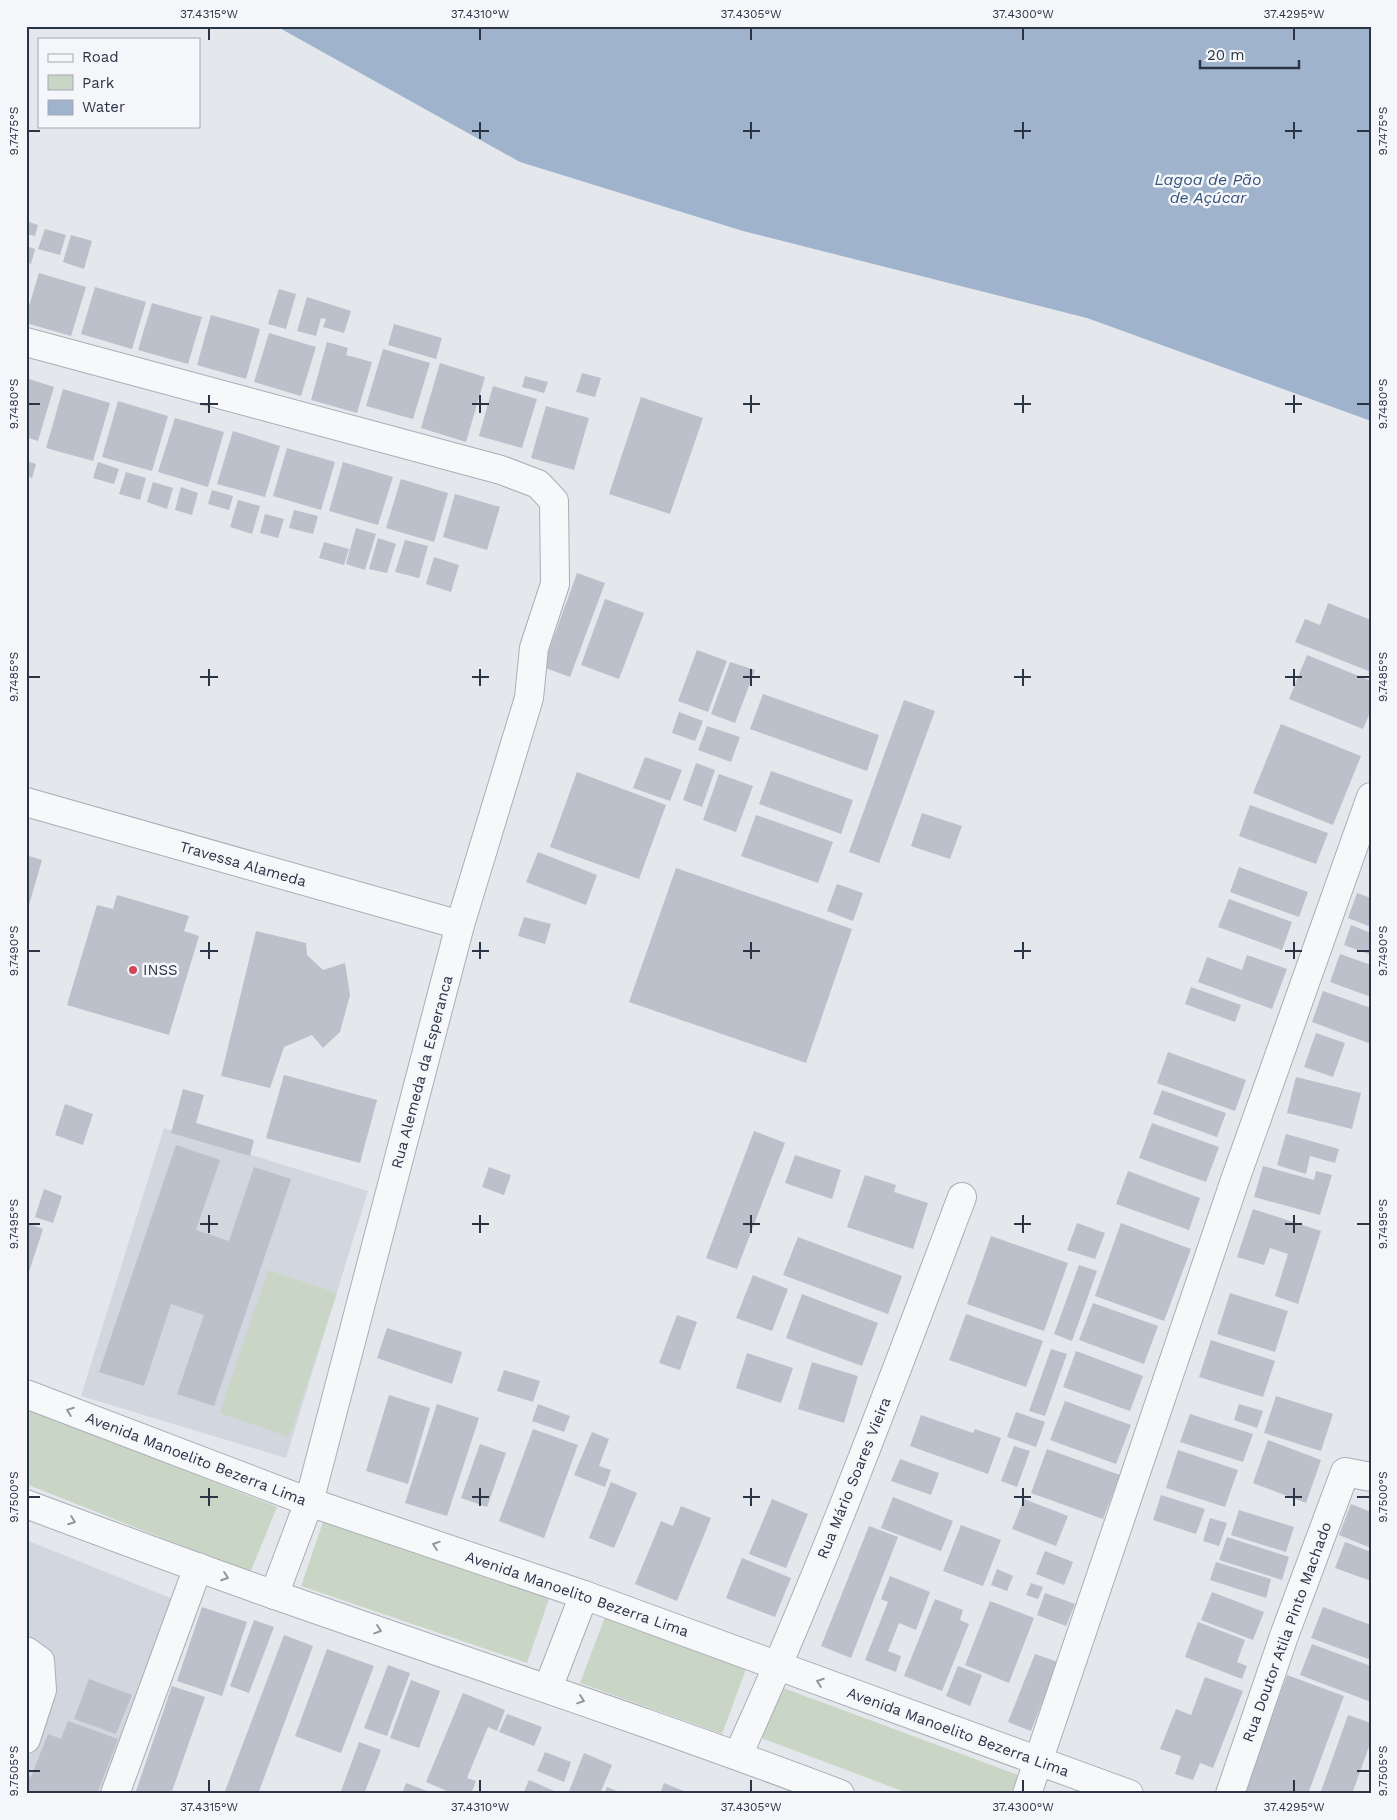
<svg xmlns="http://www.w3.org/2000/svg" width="1397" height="1820" font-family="'Work Sans',sans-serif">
  <rect width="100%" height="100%" fill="#e4e7ec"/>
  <!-- built -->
  <g fill="#d2d6de">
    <polygon points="164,1128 368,1191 286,1458 81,1396"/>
    <polygon points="26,1540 173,1599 105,1794 26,1794"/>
  </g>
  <!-- green -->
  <g fill="#c9d6c5">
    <polygon points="268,1270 337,1293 289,1437 220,1413"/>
    <polygon points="26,1407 277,1507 250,1573 26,1484"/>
    <polygon points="323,1522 549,1599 527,1663 301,1586"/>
    <polygon points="605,1617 746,1669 722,1734 580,1683"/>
    <polygon points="778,1686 1018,1775 1011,1794 910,1794 759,1737"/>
  </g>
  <!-- water -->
  <polygon fill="#9fb4cc" points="276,26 1371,26 1371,421 1087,318 743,231 520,162"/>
  <!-- building -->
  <g fill="#bbc0ca">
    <polygon points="26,221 38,225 35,236 26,234"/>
    <polygon points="45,229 66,235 60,255 38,249"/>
    <polygon points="71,235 92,241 84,269 63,262"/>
    <polygon points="26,246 35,249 31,264 26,262"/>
    <polygon points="39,273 86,287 71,336 26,323 26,316"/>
    <polygon points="95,287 146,302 132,349 81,334"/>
    <polygon points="279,289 296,294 286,329 268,324"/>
    <polygon points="307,297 351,311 344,333 323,327 326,319 321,318 316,336 297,331"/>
    <polygon points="152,303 202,317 188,364 138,350"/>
    <polygon points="211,315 260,329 246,379 197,365"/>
    <polygon points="394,324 442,338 436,359 388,345"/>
    <polygon points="269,333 316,347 301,396 254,382"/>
    <polygon points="327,342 348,348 346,355 372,362 357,413 311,400"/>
    <polygon points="383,349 430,363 413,419 366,406"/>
    <polygon points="440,363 485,377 466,442 421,428"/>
    <polygon points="582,373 601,378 595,397 576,392"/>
    <polygon points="525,376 548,382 544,393 522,387"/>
    <polygon points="26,378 54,387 38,441 26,437"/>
    <polygon points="493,386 537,399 522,448 479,436"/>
    <polygon points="63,389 110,403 93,461 46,448"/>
    <polygon points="641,397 703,418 670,514 609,494"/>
    <polygon points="118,401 168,416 152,471 102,457"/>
    <polygon points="546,406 589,418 574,470 531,458"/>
    <polygon points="175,418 224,432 208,487 158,472"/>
    <polygon points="233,431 280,446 265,497 217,484"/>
    <polygon points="287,448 335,462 321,510 273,496"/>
    <polygon points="26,461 36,464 32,478 26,476"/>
    <polygon points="98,462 119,469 114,484 93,478"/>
    <polygon points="343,462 393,477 378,525 329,511"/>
    <polygon points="126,472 146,478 140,500 119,494"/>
    <polygon points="401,479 448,493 434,542 386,528"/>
    <polygon points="153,482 173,488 167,509 147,502"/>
    <polygon points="181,487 198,493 192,515 175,510"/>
    <polygon points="212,490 233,496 229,510 208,504"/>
    <polygon points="455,494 500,507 487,550 443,537"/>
    <polygon points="238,500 260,506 252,534 230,527"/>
    <polygon points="294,510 318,516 313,534 289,528"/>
    <polygon points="265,514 284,519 278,538 260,533"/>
    <polygon points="356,528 376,534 365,570 346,564"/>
    <polygon points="378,538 396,544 387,573 369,569"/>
    <polygon points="405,540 428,546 419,578 395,572"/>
    <polygon points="324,542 349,549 344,565 319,558"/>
    <polygon points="434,557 459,565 451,592 426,584"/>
    <polygon points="577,573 605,583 570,677 543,667"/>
    <polygon points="605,599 644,613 619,679 581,665"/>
    <polygon points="1328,603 1371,620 1371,672 1295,642 1305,619 1320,625"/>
    <polygon points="697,650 727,661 708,712 678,701"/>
    <polygon points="1307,655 1371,681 1371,710 1363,729 1289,699"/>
    <polygon points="730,662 755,670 735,723 711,714"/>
    <polygon points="763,694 879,735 867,771 750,729"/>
    <polygon points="904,700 935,711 879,863 849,852"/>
    <polygon points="679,712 703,721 695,741 672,733"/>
    <polygon points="1281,724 1361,756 1333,825 1253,793"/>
    <polygon points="707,726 740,737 731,762 698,750"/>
    <polygon points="645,757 682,770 670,801 633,788"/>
    <polygon points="696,763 715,770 702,807 683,800"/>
    <polygon points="771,771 853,800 841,834 759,804"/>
    <polygon points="577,772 666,805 639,879 550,847"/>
    <polygon points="719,774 753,786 736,832 703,820"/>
    <polygon points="1250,805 1328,833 1316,864 1239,836"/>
    <polygon points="922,813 962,826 950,859 911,846"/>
    <polygon points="756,815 833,842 818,883 741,856"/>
    <polygon points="538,852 597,875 586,905 526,882"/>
    <polygon points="26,855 42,860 27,912 26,912"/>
    <polygon points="1239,867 1308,892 1299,917 1230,892"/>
    <polygon points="676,868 852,929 806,1063 629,1002"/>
    <polygon points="837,884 863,893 853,921 827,911"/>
    <polygon points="1357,893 1371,898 1371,927 1348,918"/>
    <polygon points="117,895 189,916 184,931 199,936 169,1035 67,1005 97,905 113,909"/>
    <polygon points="1229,899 1292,922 1282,950 1218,927"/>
    <polygon points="524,917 551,924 545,944 518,936"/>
    <polygon points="1351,925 1371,933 1371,955 1344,945"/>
    <polygon points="256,931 306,943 307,955 323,970 345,963 350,995 340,1032 323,1048 312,1035 284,1047 270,1088 221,1076"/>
    <polygon points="1340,954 1371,965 1371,997 1330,982"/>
    <polygon points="1247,955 1287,969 1272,1009 1198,982 1207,957 1242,970"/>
    <polygon points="1191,987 1241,1005 1235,1022 1185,1004"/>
    <polygon points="1323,991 1371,1008 1371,1044 1312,1022"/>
    <polygon points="1316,1033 1345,1043 1333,1077 1304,1067"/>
    <polygon points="1168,1052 1246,1080 1235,1111 1157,1083"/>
    <polygon points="284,1075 377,1100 360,1163 266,1138"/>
    <polygon points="1296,1077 1361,1093 1352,1129 1287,1113"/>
    <polygon points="183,1089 204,1095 196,1123 254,1140 250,1156 171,1133"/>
    <polygon points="1162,1090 1226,1113 1217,1137 1153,1114"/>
    <polygon points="65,1104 93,1114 83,1145 55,1135"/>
    <polygon points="1152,1123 1219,1147 1206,1182 1139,1158"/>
    <polygon points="754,1131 785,1143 737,1269 706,1258"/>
    <polygon points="1286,1134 1339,1149 1335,1163 1310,1156 1306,1174 1277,1165"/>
    <polygon points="176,1145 220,1160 196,1230 229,1241 254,1167 291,1179 214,1406 177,1394 204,1315 171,1304 144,1386 99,1372"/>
    <polygon points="795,1155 841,1170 832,1199 785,1183"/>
    <polygon points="1263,1166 1314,1180 1316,1171 1332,1175 1320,1215 1254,1197"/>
    <polygon points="489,1167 511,1175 504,1195 482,1187"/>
    <polygon points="1128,1171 1200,1198 1189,1230 1116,1204"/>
    <polygon points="865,1175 896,1185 894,1192 928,1203 913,1249 847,1227"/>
    <polygon points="44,1189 62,1196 53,1223 35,1217"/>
    <polygon points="1253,1209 1321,1231 1298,1304 1275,1296 1288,1254 1270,1248 1264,1265 1237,1257"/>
    <polygon points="26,1223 43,1229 27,1278 26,1278"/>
    <polygon points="1077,1223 1105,1233 1095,1259 1067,1250"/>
    <polygon points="1121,1223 1191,1249 1164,1321 1095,1296"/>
    <polygon points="991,1236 1068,1263 1044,1331 967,1304"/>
    <polygon points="798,1237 902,1276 888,1314 783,1275"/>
    <polygon points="1079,1265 1097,1271 1072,1341 1054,1334"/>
    <polygon points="753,1275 788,1289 772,1331 736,1318"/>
    <polygon points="1230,1293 1288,1311 1275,1352 1217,1334"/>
    <polygon points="802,1294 878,1323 862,1366 786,1338"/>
    <polygon points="1093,1303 1158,1326 1144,1364 1079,1340"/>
    <polygon points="966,1314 1043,1341 1026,1387 949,1360"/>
    <polygon points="677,1315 697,1322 680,1370 659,1363"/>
    <polygon points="387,1328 462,1352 452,1384 377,1358"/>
    <polygon points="1211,1340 1275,1361 1263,1397 1199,1377"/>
    <polygon points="1051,1349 1067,1354 1045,1416 1029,1411"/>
    <polygon points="1076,1351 1143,1376 1130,1411 1063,1387"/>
    <polygon points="747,1353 793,1368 781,1403 736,1388"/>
    <polygon points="812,1362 858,1376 844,1423 798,1409"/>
    <polygon points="504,1370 540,1381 533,1402 497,1391"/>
    <polygon points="389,1395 430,1408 408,1484 366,1471"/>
    <polygon points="1276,1396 1333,1414 1321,1451 1264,1433"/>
    <polygon points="1065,1401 1131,1425 1116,1464 1050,1440"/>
    <polygon points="437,1404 479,1418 447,1516 405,1503"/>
    <polygon points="538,1404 570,1416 564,1432 532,1421"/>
    <polygon points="1239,1404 1263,1411 1257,1428 1234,1420"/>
    <polygon points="1016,1412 1045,1422 1036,1447 1007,1437"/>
    <polygon points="1190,1414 1253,1434 1243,1462 1180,1442"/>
    <polygon points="921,1415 973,1433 975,1429 1001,1438 988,1474 910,1446"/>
    <polygon points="533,1429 578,1445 544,1538 499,1521"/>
    <polygon points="592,1432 609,1439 599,1466 611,1470 605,1487 574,1475"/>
    <polygon points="1268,1440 1321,1460 1306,1503 1253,1483"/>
    <polygon points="480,1444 506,1453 487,1507 461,1498"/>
    <polygon points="1014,1446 1030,1451 1017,1487 1001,1481"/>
    <polygon points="1047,1449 1120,1475 1103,1519 1031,1493"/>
    <polygon points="1178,1450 1238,1470 1225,1507 1166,1488"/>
    <polygon points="900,1459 939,1473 931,1495 891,1481"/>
    <polygon points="611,1482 637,1493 614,1548 589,1538"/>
    <polygon points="1161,1495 1205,1509 1196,1534 1153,1520"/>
    <polygon points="893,1497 953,1521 941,1551 881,1528"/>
    <polygon points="772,1499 808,1514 786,1568 749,1554"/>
    <polygon points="1024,1499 1068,1516 1056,1546 1012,1529"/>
    <polygon points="1351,1504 1371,1512 1371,1548 1339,1535"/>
    <polygon points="681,1506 711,1518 677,1601 635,1584 661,1521 673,1526"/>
    <polygon points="1239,1510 1294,1527 1286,1552 1231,1535"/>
    <polygon points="1210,1518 1227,1523 1219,1546 1203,1541"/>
    <polygon points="961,1525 1001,1540 983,1586 943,1571"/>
    <polygon points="869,1526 898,1537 851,1658 821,1646"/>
    <polygon points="1227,1537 1289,1557 1282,1580 1219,1560"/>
    <polygon points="1345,1542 1371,1552 1371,1581 1335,1568"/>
    <polygon points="1045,1551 1073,1562 1064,1585 1036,1574"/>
    <polygon points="742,1558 791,1578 775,1617 726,1598"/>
    <polygon points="1216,1562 1271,1579 1266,1598 1210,1580"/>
    <polygon points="997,1569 1013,1576 1007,1591 991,1585"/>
    <polygon points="890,1576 930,1592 916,1630 899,1623 888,1651 901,1656 896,1672 865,1660 888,1602 881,1599"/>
    <polygon points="1031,1583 1043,1587 1038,1599 1026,1595"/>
    <polygon points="1212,1592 1264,1612 1253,1640 1201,1620"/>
    <polygon points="1045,1593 1075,1604 1066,1626 1037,1615"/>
    <polygon points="935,1599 963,1610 960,1620 969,1624 942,1691 904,1676"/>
    <polygon points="990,1601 1034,1618 1009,1683 965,1665"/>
    <polygon points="202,1607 247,1622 222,1696 177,1681"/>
    <polygon points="1323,1607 1371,1625 1371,1660 1311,1638"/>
    <polygon points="254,1620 274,1627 249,1693 230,1686"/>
    <polygon points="1198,1622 1245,1640 1237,1662 1247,1666 1242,1679 1185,1657"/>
    <polygon points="284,1635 313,1646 258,1794 224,1794"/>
    <polygon points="1312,1644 1371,1666 1371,1702 1300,1675"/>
    <polygon points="327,1649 374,1666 341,1753 295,1736"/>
    <polygon points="1035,1654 1058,1662 1031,1731 1008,1722"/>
    <polygon points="388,1665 410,1673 387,1736 364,1728"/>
    <polygon points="958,1666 982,1675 970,1706 946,1696"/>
    <polygon points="1287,1675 1344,1696 1308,1794 1243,1794"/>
    <polygon points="1205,1677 1243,1691 1213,1768 1200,1763 1193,1780 1175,1774 1181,1756 1160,1749 1176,1709 1191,1715"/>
    <polygon points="89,1679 132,1695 116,1734 74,1719"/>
    <polygon points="411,1680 440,1691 419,1748 390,1738"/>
    <polygon points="172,1686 205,1697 171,1794 135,1794"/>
    <polygon points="463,1693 505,1710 497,1731 488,1727 467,1778 476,1781 471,1794 454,1794 426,1782"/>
    <polygon points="507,1714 542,1727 534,1746 499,1732"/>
    <polygon points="1348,1715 1371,1723 1371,1741 1352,1794 1320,1794"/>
    <polygon points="68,1721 118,1739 97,1794 26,1794 26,1781 28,1776 31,1777 48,1734 61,1739"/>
    <polygon points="359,1742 381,1750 364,1794 340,1794"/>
    <polygon points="545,1752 571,1762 564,1782 537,1771"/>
    <polygon points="584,1753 612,1765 600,1794 568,1794"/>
    <polygon points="529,1780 561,1794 523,1794"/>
    <polygon points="406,1783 435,1794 402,1794"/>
    <polygon points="664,1783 691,1794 660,1794"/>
    <polygon points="607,1787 624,1794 604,1794"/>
  </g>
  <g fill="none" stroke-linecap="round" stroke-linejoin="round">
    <defs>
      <g id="minor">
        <polyline points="26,342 501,470 538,484 554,501 555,584 534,648 529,698 460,925 309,1502 274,1595"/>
        <polyline points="26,802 460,925"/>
        <polyline points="26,1394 309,1502 584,1595 1129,1794"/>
        <path d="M 26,1504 C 109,1535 192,1566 275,1595 C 463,1661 653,1723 840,1794"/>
        <polyline points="26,1651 40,1661 42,1690 26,1739"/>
        <polyline points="548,1688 584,1595"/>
        <path d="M 738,1755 C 821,1573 891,1385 962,1197"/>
        <polyline points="115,1794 198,1567"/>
        <polyline points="1027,1794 1235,1180 1371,797"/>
        <polyline points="1230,1794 1284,1636 1345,1472 1371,1477"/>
      </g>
    </defs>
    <!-- minor casing -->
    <use href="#minor" stroke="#a9aeb7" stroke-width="30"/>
    <!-- minor -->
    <use href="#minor" stroke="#f7f8fa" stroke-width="28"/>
  </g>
  <!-- one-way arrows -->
  <defs><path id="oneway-chevron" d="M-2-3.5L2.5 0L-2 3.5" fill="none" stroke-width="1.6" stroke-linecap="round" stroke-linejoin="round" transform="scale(1.25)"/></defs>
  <g stroke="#9196a0">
    <use href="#oneway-chevron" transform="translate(70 1411) rotate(-159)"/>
    <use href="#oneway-chevron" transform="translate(72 1521) rotate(20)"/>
    <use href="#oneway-chevron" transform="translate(436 1545) rotate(-161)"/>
    <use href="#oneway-chevron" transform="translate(225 1577) rotate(20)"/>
    <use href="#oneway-chevron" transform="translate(378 1630) rotate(19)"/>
    <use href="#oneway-chevron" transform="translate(820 1682) rotate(-160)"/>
    <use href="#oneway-chevron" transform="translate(581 1700) rotate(19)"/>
  </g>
  <!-- ticks -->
  <path fill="none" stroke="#2b3445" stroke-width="2" d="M 209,28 L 209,40M 480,28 L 480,40M 751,28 L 751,40M 1023,28 L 1023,40M 1294,28 L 1294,40M 480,122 L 480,139M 751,122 L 751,139M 1023,122 L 1023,139M 1294,122 L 1294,139M 28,131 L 40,131M 472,131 L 489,131M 743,131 L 760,131M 1014,131 L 1031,131M 1285,131 L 1302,131M 1357,131 L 1370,131M 209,395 L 209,413M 480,395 L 480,413M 751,395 L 751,413M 1023,395 L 1023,413M 1294,395 L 1294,413M 28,404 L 40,404M 200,404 L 218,404M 472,404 L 489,404M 743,404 L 760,404M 1014,404 L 1031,404M 1285,404 L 1302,404M 1357,404 L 1370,404M 209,669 L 209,686M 480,669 L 480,686M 751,669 L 751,686M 1023,669 L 1023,686M 1294,669 L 1294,686M 28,677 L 40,677M 200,677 L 218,677M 472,677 L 489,677M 743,677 L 760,677M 1014,677 L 1031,677M 1285,677 L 1302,677M 1357,677 L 1370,677M 209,942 L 209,959M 480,942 L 480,959M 751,942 L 751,959M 1023,942 L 1023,959M 1294,942 L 1294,959M 28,951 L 40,951M 200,951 L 218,951M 472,951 L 489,951M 743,951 L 760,951M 1014,951 L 1031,951M 1285,951 L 1302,951M 1357,951 L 1370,951M 209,1215 L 209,1233M 480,1215 L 480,1233M 751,1215 L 751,1233M 1023,1215 L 1023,1233M 1294,1215 L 1294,1233M 28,1224 L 40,1224M 200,1224 L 218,1224M 472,1224 L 489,1224M 743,1224 L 760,1224M 1014,1224 L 1031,1224M 1285,1224 L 1302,1224M 1357,1224 L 1370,1224M 209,1488 L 209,1506M 480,1488 L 480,1506M 751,1488 L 751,1506M 1023,1488 L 1023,1506M 1294,1488 L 1294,1506M 28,1497 L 40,1497M 200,1497 L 218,1497M 472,1497 L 489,1497M 743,1497 L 760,1497M 1014,1497 L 1031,1497M 1285,1497 L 1302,1497M 1357,1497 L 1370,1497M 28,1771 L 40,1771M 1357,1771 L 1370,1771M 209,1780 L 209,1792M 480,1780 L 480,1792M 751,1780 L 751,1792M 1023,1780 L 1023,1792M 1294,1780 L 1294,1792"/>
  <!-- markers -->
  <circle fill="#d1495b" stroke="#f4f6f9" stroke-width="2" cx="133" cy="970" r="5"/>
  <g text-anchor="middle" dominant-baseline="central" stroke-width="5" stroke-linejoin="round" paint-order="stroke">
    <!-- street labels -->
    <g font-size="15" fill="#2b3445" stroke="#f4f6f9">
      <text transform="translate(243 864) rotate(16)">Travessa Alameda</text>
      <text transform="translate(422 1072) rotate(-75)">Rua Alemeda da Esperanca</text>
      <text transform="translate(196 1459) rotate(21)">Avenida Manoelito Bezerra Lima</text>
      <text transform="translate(854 1478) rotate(-68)">Rua Mário Soares Vieira</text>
      <text transform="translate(577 1594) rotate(19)">Avenida Manoelito Bezerra Lima</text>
      <text transform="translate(1287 1632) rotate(-70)">Rua Doutor Atila Pinto Machado</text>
      <text transform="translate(958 1732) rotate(20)">Avenida Manoelito Bezerra Lima</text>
    </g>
    <!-- poi labels -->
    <g font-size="15" fill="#2b3445" stroke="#f4f6f9" text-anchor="start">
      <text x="143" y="970">INSS</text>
    </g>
    <!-- water labels -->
    <g font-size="16" font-style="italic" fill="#34527a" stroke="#f4f6f9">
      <text x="1208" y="179">Lagoa de Pão<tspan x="1208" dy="18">de Açúcar</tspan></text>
    </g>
  </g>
  <!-- border -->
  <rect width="1397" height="1820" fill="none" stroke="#f4f6f9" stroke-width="55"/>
  <!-- legend -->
  <rect x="38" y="38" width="162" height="90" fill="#f4f6f9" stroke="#a4a8b1"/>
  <rect x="48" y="54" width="25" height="8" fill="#f7f8fa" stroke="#a4a8b1"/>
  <text x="82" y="62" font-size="15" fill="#2b3445">Road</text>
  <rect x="48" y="75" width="25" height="15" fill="#c9d6c5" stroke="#a4a8b1"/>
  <text x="82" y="88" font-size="15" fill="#2b3445">Park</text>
  <rect x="48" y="100" width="25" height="15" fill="#9fb4cc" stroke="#a4a8b1"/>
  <text x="82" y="112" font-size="15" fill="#2b3445">Water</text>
  <!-- scale -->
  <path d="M1200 60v8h99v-8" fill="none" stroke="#2b3445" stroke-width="2.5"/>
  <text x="1207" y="60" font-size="15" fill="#2b3445" stroke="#f4f6f9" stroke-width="4" paint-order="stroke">20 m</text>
  <rect x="28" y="28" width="1342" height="1764" fill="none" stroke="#2b3445" stroke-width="2"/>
  <g font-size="12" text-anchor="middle" fill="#2b3445">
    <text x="209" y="18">37.4315°W</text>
    <text x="480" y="18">37.4310°W</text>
    <text x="751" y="18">37.4305°W</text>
    <text x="1023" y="18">37.4300°W</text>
    <text x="1294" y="18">37.4295°W</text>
    <text transform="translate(14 131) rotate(-90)" y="4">9.7475°S</text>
    <text transform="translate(1383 131) rotate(-90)" y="4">9.7475°S</text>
    <text transform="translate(14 404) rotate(-90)" y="4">9.7480°S</text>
    <text transform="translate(1383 404) rotate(-90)" y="4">9.7480°S</text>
    <text transform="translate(14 677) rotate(-90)" y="4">9.7485°S</text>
    <text transform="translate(1383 677) rotate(-90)" y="4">9.7485°S</text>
    <text transform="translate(14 951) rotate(-90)" y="4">9.7490°S</text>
    <text transform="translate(1383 951) rotate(-90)" y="4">9.7490°S</text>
    <text transform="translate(14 1224) rotate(-90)" y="4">9.7495°S</text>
    <text transform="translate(1383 1224) rotate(-90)" y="4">9.7495°S</text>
    <text transform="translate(14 1497) rotate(-90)" y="4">9.7500°S</text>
    <text transform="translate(1383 1497) rotate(-90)" y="4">9.7500°S</text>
    <text transform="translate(14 1771) rotate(-90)" y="4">9.7505°S</text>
    <text transform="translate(1383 1771) rotate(-90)" y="4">9.7505°S</text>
    <text x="209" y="1811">37.4315°W</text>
    <text x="480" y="1811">37.4310°W</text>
    <text x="751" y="1811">37.4305°W</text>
    <text x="1023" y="1811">37.4300°W</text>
    <text x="1294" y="1811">37.4295°W</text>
  </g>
</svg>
